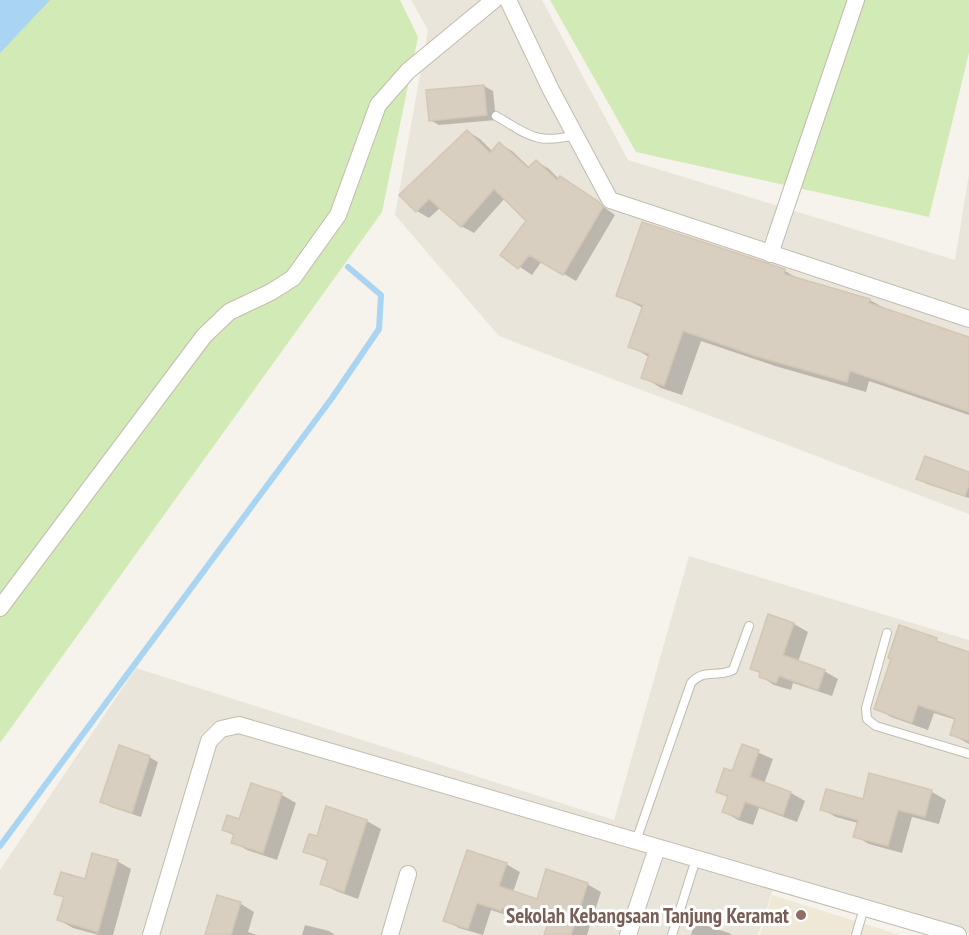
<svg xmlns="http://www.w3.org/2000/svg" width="969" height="935" font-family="'PT Sans Narrow',sans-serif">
  <rect width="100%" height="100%" fill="#f6f3ec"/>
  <!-- residential -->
  <g fill="#eae5da">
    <polygon points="411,0 542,0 628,160 955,260 969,174 969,514 499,336 395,215 428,30"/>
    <polygon points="689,556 969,640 969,934 850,904 773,889 758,935 0,935 0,870 136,668 614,820"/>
  </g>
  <!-- education -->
  <polygon fill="#efe8d6" points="772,895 900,935 760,935"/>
  <!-- green -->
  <g fill="#d2eab5">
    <polygon points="10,0 400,0 418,37 382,212 0,743 0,12"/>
    <polygon points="550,0 969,0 969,53 929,217 636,152"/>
  </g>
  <!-- water -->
  <polygon fill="#a9d4f2" points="0,0 50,0 0,53"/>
  <!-- shadow -->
  <g fill="#0003">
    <polygon points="484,86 493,91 496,120 439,125 430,120"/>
    <polygon points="467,131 480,139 493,152 500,144 512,151 530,168 536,161 549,169 559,179 573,185 615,215 576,281 542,261 532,275 502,255 528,221 505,198 474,233 461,226 441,207 429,218 417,211"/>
    <polygon points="643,223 785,271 804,282 870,300 889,311 969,339 969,415 869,381 866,392 775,366 701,341 682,395 661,388 643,377 649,357 630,346 643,308 618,295"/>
    <polygon points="969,474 969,498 927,484 918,479"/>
    <polygon points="769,616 794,624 808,632 798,662 824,671 838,679 832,696 793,683 791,690 774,685 760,676 761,674 751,668"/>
    <polygon points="900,627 969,654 969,744 951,734 956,720 934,713 928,730 891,717 876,708 893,659"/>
    <polygon points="743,746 773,759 764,784 791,793 805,801 797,822 759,808 753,825 738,820 724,812 729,798 717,791 733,773"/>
    <polygon points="149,757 158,762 141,817 111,807 102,802"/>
    <polygon points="870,775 932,792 946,800 939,824 912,817 902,853 869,844 855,836 858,823 836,817 822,809 864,800"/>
    <polygon points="251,785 282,795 296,803 277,860 247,850 233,842 235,836 224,830 240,821"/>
    <polygon points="327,808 367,821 381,829 358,899 336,891 322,883 329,862 305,851 318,838"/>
    <polygon points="117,861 131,869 113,935 99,935 73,928 59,920 65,898 56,893 86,881"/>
    <polygon points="506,864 520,872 513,892 538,901 587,884 601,892 587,935 546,935 549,925 516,915 515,918 491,910 483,935 459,928 445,920"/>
    <polygon points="241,904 254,912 248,932 257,935 206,935"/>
    <polygon points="695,922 729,933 732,935 691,935"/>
    <polygon points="305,925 329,931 335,935 302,935"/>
  </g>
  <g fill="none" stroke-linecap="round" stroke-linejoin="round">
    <!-- stream -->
    <polyline stroke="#a9d4f2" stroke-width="6" points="0,846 332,398 379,329 381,295 348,267"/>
  </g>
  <!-- building -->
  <g fill="#d8cfc1" stroke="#d3c7b4" stroke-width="1.5">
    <polygon points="484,85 487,115 429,121 426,90"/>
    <polygon points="467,130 490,153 499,142 528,168 536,160 557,180 560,176 599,202 603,207 563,275 529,255 518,269 500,255 526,221 494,189 461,227 429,199 416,212 399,195"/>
    <polygon points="642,222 785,269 784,274 870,299 869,303 969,337 969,412 850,371 847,382 755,356 683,331 664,386 641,378 649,354 628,347 643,305 616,296"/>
    <polygon points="925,456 969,472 969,485 965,496 916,479"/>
    <polygon points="768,614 794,623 783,655 825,670 818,690 779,676 776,683 759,677 760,672 750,669"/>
    <polygon points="899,625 937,638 936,641 969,652 969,741 950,735 955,718 918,705 912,723 874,709 891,659 888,658"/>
    <polygon points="742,744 759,750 750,777 791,792 783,815 745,802 739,818 722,812 728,796 716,792 724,768 732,771"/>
    <polygon points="119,745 150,756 132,813 100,802"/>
    <polygon points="869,773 932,790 925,817 898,810 888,846 853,837 858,820 820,810 826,789 863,799"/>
    <polygon points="251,783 282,793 263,853 231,843 234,834 222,830 227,815 239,819"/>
    <polygon points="326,806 367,820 344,892 320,884 328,860 303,852 309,834 317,836"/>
    <polygon points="467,850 507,863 499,886 537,899 546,869 588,883 571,935 544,935 548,923 502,908 501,911 477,903 468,929 443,921"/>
    <polygon points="92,853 118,860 98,932 57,920 64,897 54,894 61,872 85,879"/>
    <polygon points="217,895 241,902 231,935 205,935"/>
  </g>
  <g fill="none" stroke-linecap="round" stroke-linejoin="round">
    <defs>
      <g id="service">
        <path d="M 496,116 C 529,135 536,145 575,135"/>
        <polyline points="887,633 866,708 867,719 876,726 969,754"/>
        <path d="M 636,841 L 691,683 C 704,668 717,678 733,670 L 749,626"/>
        <polyline points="672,935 696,859"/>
        <polyline points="856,935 864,908"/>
      </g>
      <g id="minor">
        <polyline points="508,0 551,90 610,200 969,319"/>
        <polyline points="770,254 856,0"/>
        <polyline points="0,608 204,336 229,312 271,292 293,278 338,215 378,105 408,71 494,0"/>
        <polyline points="151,935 209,741 221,729 239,725 958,935"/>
        <polyline points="390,935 408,874"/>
        <polyline points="628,935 657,848"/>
      </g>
    </defs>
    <!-- service casing -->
    <use href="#service" stroke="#c2bbae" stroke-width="10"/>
    <!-- minor casing -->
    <use href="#minor" stroke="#c2bbae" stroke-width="18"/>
    <!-- service -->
    <use href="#service" stroke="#fff" stroke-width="8"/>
    <!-- minor -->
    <use href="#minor" stroke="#fff" stroke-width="16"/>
  </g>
  <!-- markers -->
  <circle fill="#8d6e63" stroke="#fff" stroke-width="2" cx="801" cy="915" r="6"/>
  <g text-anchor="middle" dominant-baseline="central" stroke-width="6" stroke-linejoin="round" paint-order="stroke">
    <!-- education labels -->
    <g font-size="21" font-weight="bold" fill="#785e54" stroke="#fff" text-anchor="end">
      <text x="789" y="915">Sekolah Kebangsaan Tanjung Keramat</text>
    </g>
  </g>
</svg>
